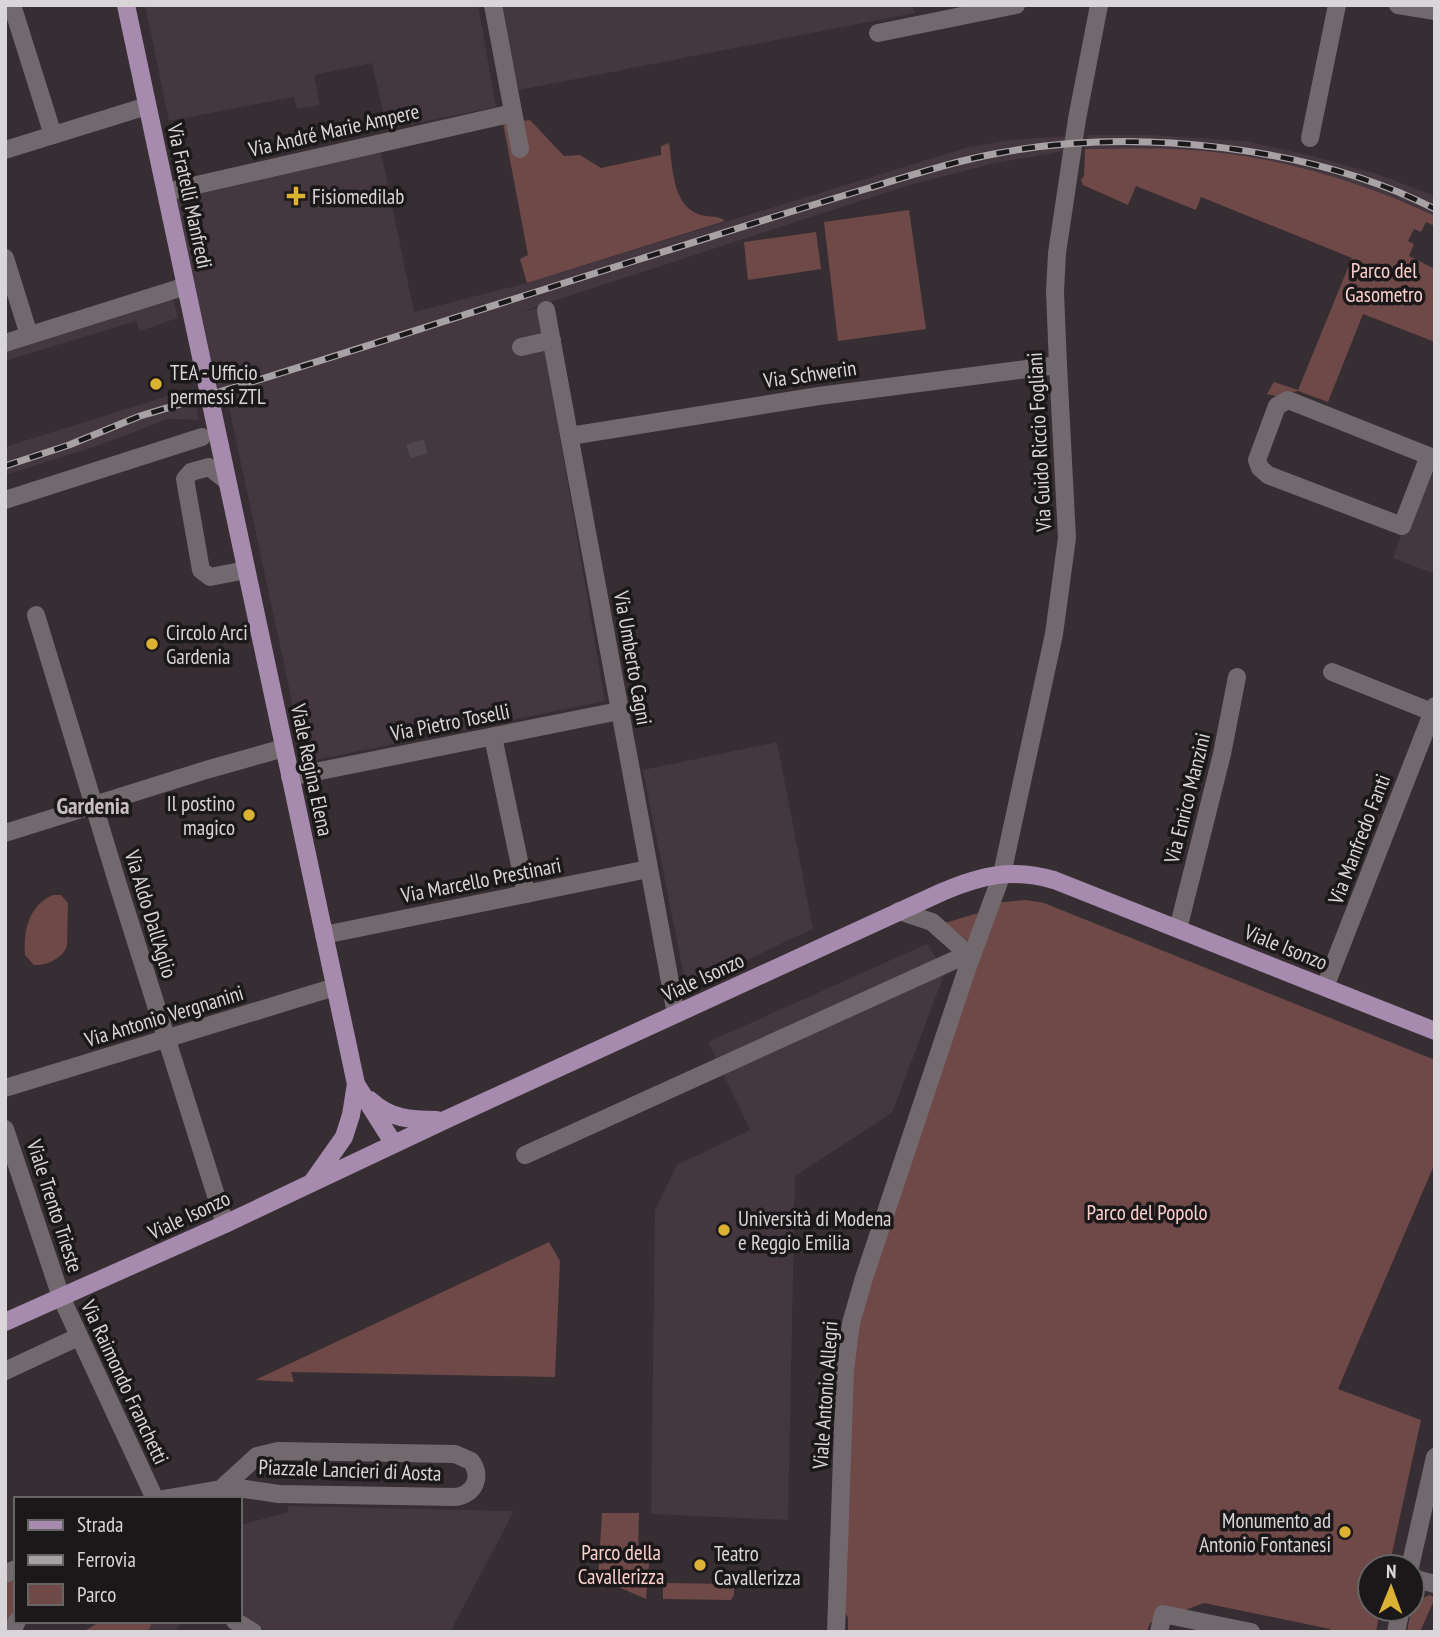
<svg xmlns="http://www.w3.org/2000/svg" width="1440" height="1637" font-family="'PT Sans Narrow',sans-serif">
  <rect width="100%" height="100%" fill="#362e33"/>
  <!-- built -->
  <g fill="#443740">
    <polygon points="145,5 478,5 496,107 387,129 372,63 314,75 320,105 297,109 294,97 169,121"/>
    <polygon points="493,5 913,5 914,13 509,92"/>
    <polygon points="1088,135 1151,135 1245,141 1312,156 1377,174 1435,196 1435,216 1412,205 1328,175 1287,165 1172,149 1085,149"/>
    <polygon points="1071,136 1071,150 995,163 906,186 520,312 538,308 605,701 305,762 228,403 228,390 209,396 166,193 379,143 414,312 527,283 969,147 1010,140"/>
    <polygon points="172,295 178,318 140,331 136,321 5,361 5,350"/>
    <polygon points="193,388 199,420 168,419 94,447 5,475 5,447"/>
    <polygon points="1429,460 1435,463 1435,574 1393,558"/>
    <polygon points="777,742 813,929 689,987 685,981 643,770"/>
    <polygon points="927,944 945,972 892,1113 795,1176 788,1520 651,1514 655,1210 677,1165 750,1130 708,1042"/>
    <polygon points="288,1506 514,1511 450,1632 269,1632 240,1615 240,1525 288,1512"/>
    <polygon points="101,1621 181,1621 176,1632 83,1632"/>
  </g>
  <!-- green -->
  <g fill="#6e4947">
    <path d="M 530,120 L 564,156 L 580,155 L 601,168 L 661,155 L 661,146 L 669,143 C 673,167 672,204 698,214 C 707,218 716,214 725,221 L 527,283 L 520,259 L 528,255 L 503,123 Z"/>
    <path d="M 1085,149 C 1113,149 1142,148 1171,149 C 1262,152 1352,177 1435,216 L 1435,226 L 1426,222 L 1421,232 L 1414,229 L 1408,241 L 1414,244 L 1409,256 L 1435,269 L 1435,342 L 1363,314 L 1328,402 L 1298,391 L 1275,396 L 1267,394 L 1274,382 L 1298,390 L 1352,258 L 1201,197 L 1196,210 L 1136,186 L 1128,205 L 1083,185 L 1081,180 L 1084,176 Z"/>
    <polygon points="909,210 926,329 838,341 824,222"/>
    <polygon points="816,232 821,269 748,280 744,242"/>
    <path d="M 53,895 L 61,895 L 68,903 L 67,946 C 63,958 46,966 34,965 L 25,955 C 23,931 29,905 53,895 Z"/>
    <polygon points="1026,900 1044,903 1435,1060 1435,1163 1338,1389 1421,1420 1389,1567 1370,1567 1370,1609 1380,1609 1376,1632 1330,1632 1330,1629 1204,1603 1150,1623 1147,1632 848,1632 848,1618 837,1596 851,1323 991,903"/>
    <polygon points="978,913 969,942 945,923"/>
    <polygon points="549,1242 560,1261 555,1377 291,1372 294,1382 255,1380"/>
    <polygon points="602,1513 639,1513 638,1550 650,1552 646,1599 598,1578"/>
    <polygon points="16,1569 16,1621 5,1632 5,1574"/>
    <polygon points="663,1583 734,1584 734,1595 731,1600 663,1599"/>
    <path d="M 1430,1595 L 1435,1598 L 1420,1632 L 1407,1632 C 1410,1614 1412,1602 1430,1595 Z"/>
    <polygon points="101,1621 152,1621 148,1632 83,1632"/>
  </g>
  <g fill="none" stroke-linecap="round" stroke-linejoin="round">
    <!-- minor-tunnel -->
    <polyline stroke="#4f474c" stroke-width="18" stroke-dasharray="18 9" stroke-linecap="butt" points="415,442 419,456"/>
    <!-- minor -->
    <g stroke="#72696e" stroke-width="18">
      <polyline points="12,5 53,135"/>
      <polyline points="493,5 520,149"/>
      <polyline points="1398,5 1435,11"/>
      <polyline points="878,33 1016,5"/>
      <polyline points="1310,138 1337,5"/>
      <polyline points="5,150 147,106"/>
      <polyline points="166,192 513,113"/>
      <polyline points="5,258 29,335"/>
      <polyline points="546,310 676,1014"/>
      <polyline points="5,343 186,286"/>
      <polyline points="521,347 552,340"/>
      <polyline points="570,436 819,396 1058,365"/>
      <polyline points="1429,456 1402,526 1268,475 1260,468 1257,460 1277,406 1288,400 1429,456 1435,459"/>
      <polyline points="227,481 209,467 191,472 185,479 201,570 210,577 246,570"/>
      <polyline points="5,500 202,437"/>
      <polyline points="36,615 119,888 225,1224"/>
      <polyline points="1332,672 1432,712"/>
      <polyline points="493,737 526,894"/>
      <polyline points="290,777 619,711"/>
      <polyline points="5,833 206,770 284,748"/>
      <polyline points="899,911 932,922 968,954 967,963"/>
      <polyline points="1178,929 1222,754 1237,677"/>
      <polyline points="324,935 648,869"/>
      <polyline points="1325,987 1435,706"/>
      <polyline points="5,1088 335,987"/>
      <polyline points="5,1129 61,1297 155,1499"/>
      <polyline points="525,1155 968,954"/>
      <polyline points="5,1371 78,1337"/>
      <path d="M 163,1499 L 221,1489 L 245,1489 L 279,1494 L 455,1497 C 474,1495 483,1477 471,1461 L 455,1454 L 278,1451 L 257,1456 L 221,1489"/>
      <polyline points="1410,1567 1435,1457"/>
      <polyline points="5,1574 16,1569"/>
      <polyline points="1412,1578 1435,1584"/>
      <polyline points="235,1621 253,1632"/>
      <polyline points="12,1632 17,1621"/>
      <polyline points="836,1632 845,1370 851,1323 864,1278 967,969 1002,874 1054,634 1067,538 1058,365 1055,292 1057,253 1077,119 1099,5"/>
      <polyline points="1159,1632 1163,1614 1251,1632"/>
      <polyline points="1396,1632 1401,1609"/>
    </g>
    <!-- major -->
    <g stroke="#a78bae" stroke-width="18">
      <polyline points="126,5 356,1084 394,1144"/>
      <path d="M 370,1100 C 390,1119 411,1120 437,1120"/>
      <polyline points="313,1181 344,1137 351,1115 356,1084"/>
      <path d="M 5,1322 L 225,1224 L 445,1120 L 942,892 C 982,875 1012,868 1054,880 L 1435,1031"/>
    </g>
    <defs>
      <path id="rail" d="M 5,466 L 69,445 L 140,416 C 306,367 471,312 637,260 C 714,236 791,211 869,188 C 912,175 955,161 999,153 C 1135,127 1312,146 1435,209"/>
    </defs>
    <!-- rail casing -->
    <use href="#rail" stroke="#a8a2a5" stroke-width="7"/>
    <!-- rail -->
    <use href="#rail" stroke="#1b181a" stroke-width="4.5" stroke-dasharray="13" stroke-linecap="butt"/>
  </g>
  <!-- markers -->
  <g fill="#dbb233" stroke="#1b181a" stroke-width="2.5">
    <path d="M292.5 185.5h7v7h7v7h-7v7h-7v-7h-7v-7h7z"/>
    <circle cx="156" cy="384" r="7"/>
    <circle cx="152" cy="644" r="7"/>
    <circle cx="249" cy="815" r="7"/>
    <circle cx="724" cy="1230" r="7"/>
    <circle cx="1345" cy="1532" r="7"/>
    <circle cx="700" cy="1565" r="7"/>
  </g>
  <g text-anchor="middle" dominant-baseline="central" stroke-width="7" stroke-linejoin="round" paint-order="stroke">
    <!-- street labels -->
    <g font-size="21" fill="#dad5d8" stroke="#1b181a">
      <text transform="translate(334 130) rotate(-13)">Via André Marie Ampere</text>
      <text transform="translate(190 196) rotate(78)">Via Fratelli Manfredi</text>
      <text transform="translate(810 374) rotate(-8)">Via Schwerin</text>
      <text transform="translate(1039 442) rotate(-93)">Via Guido Riccio Fogliani</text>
      <text transform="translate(633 658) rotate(80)">Via Umberto Cagni</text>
      <text transform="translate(450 722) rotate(-11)">Via Pietro Toselli</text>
      <text transform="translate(312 770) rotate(78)">Viale Regina Elena</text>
      <text transform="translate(1187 798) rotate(-76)">Via Enrico Manzini</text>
      <text transform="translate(1359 839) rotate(-69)">Via Manfredo Fanti</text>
      <text transform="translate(481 880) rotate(-11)">Via Marcello Prestinari</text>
      <text transform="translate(151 914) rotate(73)">Via Aldo Dall'Aglio</text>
      <text transform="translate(1286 947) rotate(22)">Viale Isonzo</text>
      <text transform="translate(703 977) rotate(-25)">Viale Isonzo</text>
      <text transform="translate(164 1016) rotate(-17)">Via Antonio Vergnanini</text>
      <text transform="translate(55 1206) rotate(72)">Viale Trento Trieste</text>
      <text transform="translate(189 1215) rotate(-25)">Viale Isonzo</text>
      <text transform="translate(125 1382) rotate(65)">Via Raimondo Franchetti</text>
      <text transform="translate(825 1395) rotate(-86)">Viale Antonio Allegri</text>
      <text transform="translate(350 1470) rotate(2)">Piazzale Lancieri di Aosta</text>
    </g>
    <!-- poi labels -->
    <g font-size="21" fill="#dad5d8" stroke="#1b181a" text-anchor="start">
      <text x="312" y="196">Fisiomedilab</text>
      <text x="170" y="372">TEA - Ufficio<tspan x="170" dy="24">permessi ZTL</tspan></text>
      <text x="166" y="632">Circolo Arci<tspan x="166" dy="24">Gardenia</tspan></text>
      <text x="235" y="803" text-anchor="end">Il postino<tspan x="235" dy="24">magico</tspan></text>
      <text x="738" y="1218">Università di Modena<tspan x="738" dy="24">e Reggio Emilia</tspan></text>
      <text x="1331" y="1520" text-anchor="end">Monumento ad<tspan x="1331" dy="24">Antonio Fontanesi</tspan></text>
      <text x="714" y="1553">Teatro<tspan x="714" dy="24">Cavallerizza</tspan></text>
    </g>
    <!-- park labels -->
    <g font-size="21" fill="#fed0cc" stroke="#1b181a">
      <text x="1384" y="270">Parco del<tspan x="1384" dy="24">Gasometro</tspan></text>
      <text x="1147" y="1212">Parco del Popolo</text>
      <text x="621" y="1552">Parco della<tspan x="621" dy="24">Cavallerizza</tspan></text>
    </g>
    <!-- neighbourhood labels -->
    <g font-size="23" font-weight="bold" fill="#c7bdc3" stroke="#1b181a">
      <text x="93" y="805">Gardenia</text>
    </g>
  </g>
  <!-- border -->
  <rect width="1440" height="1637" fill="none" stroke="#dad5d8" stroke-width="14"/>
  <!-- legend -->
  <rect x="14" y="1497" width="228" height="126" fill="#1b181a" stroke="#676466" stroke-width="2"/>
  <rect x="28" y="1520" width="35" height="10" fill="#a78bae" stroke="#676466" stroke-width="2"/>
  <text x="77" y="1532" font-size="21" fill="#dad5d8">Strada</text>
  <rect x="28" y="1555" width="35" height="10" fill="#a8a2a5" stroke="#676466" stroke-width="2"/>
  <text x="77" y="1567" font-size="21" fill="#dad5d8">Ferrovia</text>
  <rect x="28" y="1584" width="35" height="21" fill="#6e4947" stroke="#676466" stroke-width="2"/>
  <text x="77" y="1602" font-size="21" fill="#dad5d8">Parco</text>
  <!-- north arrow -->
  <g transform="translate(1391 1588) rotate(1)"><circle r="33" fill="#1b181a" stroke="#676466" stroke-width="2"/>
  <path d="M0-5L12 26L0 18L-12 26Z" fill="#dbb233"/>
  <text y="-10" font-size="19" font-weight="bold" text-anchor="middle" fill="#dad5d8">N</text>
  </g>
</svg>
